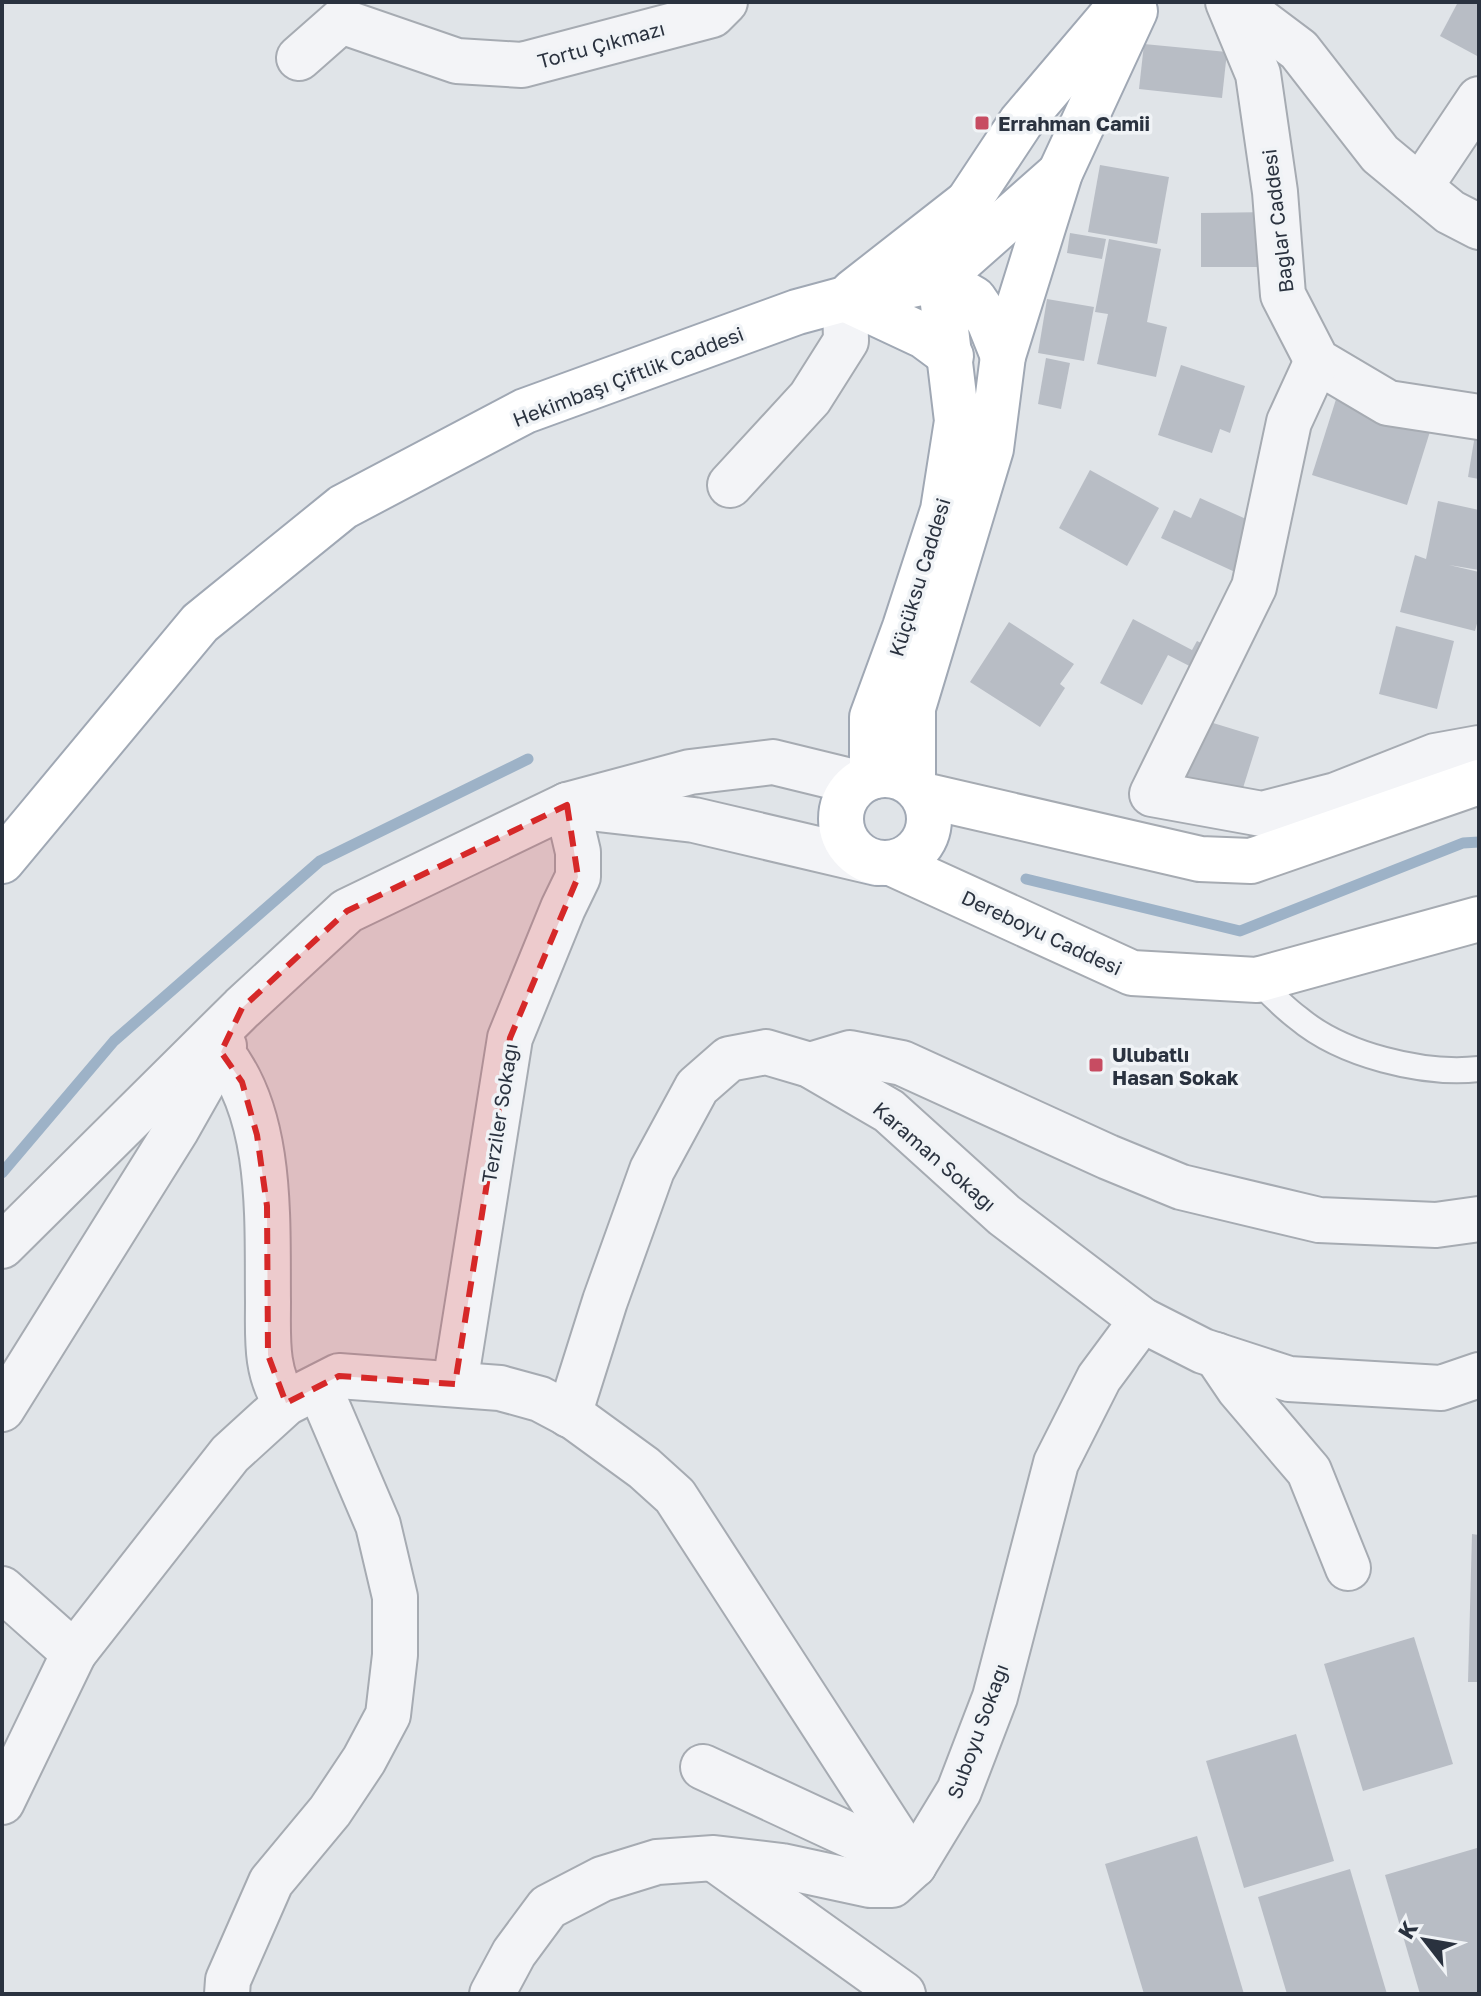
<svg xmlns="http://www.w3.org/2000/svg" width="1481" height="1996" font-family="'Golos Text',sans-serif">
  <rect width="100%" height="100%" fill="#e0e4e8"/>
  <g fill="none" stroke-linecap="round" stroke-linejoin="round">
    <!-- stream -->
    <g stroke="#9db2c7" stroke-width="11">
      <polyline points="1026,879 1240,931 1463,843 1479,842"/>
      <polyline points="2,1173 114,1041 320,861 528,759"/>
    </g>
  </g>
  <!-- building -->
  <g fill="#b8bdc5">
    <polygon points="1458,2 1479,2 1479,57 1440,36"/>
    <polygon points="1144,44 1227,52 1222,98 1139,89"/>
    <polygon points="1100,165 1169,177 1157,244 1088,232"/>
    <polygon points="1274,212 1274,267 1201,267 1201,213"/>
    <polygon points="1070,233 1106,239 1102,259 1067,253"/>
    <polygon points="1109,239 1161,249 1147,322 1167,327 1156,377 1097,364 1108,314 1095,312"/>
    <polygon points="1047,299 1094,307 1084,361 1038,353"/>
    <polygon points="1046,358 1070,363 1061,409 1038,404"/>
    <polygon points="1181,365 1245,386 1230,433 1220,429 1212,453 1158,435"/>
    <polygon points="1338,393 1433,422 1407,505 1312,475"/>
    <polygon points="1477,423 1479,424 1479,479 1468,477"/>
    <polygon points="1090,470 1159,508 1127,566 1059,528"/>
    <polygon points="1200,498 1257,524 1235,572 1161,538 1174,510 1191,518"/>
    <polygon points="1438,501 1479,510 1479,570 1449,565 1479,572 1479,616 1475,631 1400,612 1415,555 1426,559"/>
    <polygon points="1133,619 1192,650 1197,641 1215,650 1203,673 1168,655 1142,705 1100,683"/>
    <polygon points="1009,622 1074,664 1060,684 1065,688 1040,727 970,682"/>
    <polygon points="1396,626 1454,641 1437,709 1379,694"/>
    <polygon points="1200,719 1259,737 1243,788 1224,791 1181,778"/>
    <polygon points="1472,1534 1479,1535 1479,1682 1468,1682"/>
    <polygon points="1414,1637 1453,1764 1363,1791 1324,1664"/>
    <polygon points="1296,1734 1334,1861 1244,1888 1206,1761"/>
    <polygon points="1197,1836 1244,1994 1144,1994 1105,1864"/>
    <polygon points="1477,1848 1479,1994 1420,1994 1385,1875"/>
    <polygon points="1350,1869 1387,1994 1287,1994 1258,1897"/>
  </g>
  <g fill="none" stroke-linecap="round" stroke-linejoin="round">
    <defs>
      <path id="service" d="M 1257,980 C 1270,993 1283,1007 1298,1018 C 1342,1055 1422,1075 1479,1069"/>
      <g id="minor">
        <polyline points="1228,2 1258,74 1275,192 1283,295 1317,361 1388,403 1479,417"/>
        <polyline points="1235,2 1299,50 1380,154 1450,212 1479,227"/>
        <polyline points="299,58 341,21 457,61 522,65 712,15 725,2"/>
        <polyline points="1420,187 1479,99"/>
        <polyline points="1317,361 1289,422 1254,587 1152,794 1262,814 1336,795 1435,756 1479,748"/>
        <polyline points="730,485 810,398 846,341 845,299"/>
        <polyline points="589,808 694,820 877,863"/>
        <path d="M 221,1052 C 274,1117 267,1223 268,1302 C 268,1338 265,1372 286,1403"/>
        <polyline points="810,1065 850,1053 902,1063 1108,1157 1181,1187 1319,1220 1436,1225 1479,1219"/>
        <polyline points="2,1246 242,1008 347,911 567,805 690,772 773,762 859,783"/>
        <polyline points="1216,1355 1239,1389 1309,1471 1348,1568"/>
        <polyline points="455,1384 510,1038 563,908 578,877 578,852 567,805"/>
        <polyline points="2,1409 177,1129 224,1046"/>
        <polyline points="569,1415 605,1301 652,1170 697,1087 729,1059 766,1052 810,1065 889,1111 1004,1215 1142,1320 1203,1351 1289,1379 1441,1388 1479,1375"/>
        <polyline points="74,1653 230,1454 286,1403 339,1376 500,1388 540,1399 574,1417 644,1468 675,1496 914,1865"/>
        <polyline points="703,1767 914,1865"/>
        <polyline points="716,1860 903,1994"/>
        <polyline points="227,1994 228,1980 271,1882 330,1811 364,1760 388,1715 395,1655 395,1597 378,1525 319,1387"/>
        <polyline points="492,1994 514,1953 548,1907 602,1879 657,1862 714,1858 782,1866 870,1885 892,1885 914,1865 959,1791 995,1697 1056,1463 1099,1378 1142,1320"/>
      </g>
      <polyline id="tertiary" points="2,1589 74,1653 2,1802"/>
      <g id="secondary">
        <polyline points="923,795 1200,859 1251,861 1479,782"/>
        <polyline points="891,863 1132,973 1257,980 1479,919"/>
      </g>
      <g id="primary">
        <polyline points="940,279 974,299 989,321 1003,356"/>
        <polyline points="853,292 968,202"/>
        <polyline points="845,299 924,336 951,356"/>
        <circle cx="885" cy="819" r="44"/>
        <polyline points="872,777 872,717 905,627 943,510 957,421 940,279 968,202 1021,122 1123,2"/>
        <polyline points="913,784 913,708 991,449 1003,356 1060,173 1135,11"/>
        <polyline points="2,861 200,623 343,507 525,411 797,312 845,299 940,279 1060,173"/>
      </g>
    </defs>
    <!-- service casing -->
    <use href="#service" stroke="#a6abb2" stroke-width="28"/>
    <!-- minor casing -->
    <use href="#minor" stroke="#a6abb2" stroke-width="48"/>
    <!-- tertiary casing -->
    <use href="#tertiary" stroke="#a6abb2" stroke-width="48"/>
    <!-- secondary casing -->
    <use href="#secondary" stroke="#a6abb2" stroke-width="48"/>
    <!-- primary casing -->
    <use href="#primary" stroke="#a0a8b4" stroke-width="48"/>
    <!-- service -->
    <use href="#service" stroke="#f3f4f7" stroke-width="24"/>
    <!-- minor -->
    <use href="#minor" stroke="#f3f4f7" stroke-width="44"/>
    <!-- tertiary -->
    <use href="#tertiary" stroke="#f3f4f7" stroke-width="44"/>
    <!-- secondary -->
    <use href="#secondary" stroke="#fff" stroke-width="44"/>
    <!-- primary -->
    <use href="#primary" stroke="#fff" stroke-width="44"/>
  </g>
  <!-- marked area -->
  <path fill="#d62828" fill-opacity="0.2" stroke="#d62828" stroke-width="6" stroke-dasharray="16 10" stroke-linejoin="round" d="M 567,805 L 578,877 L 510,1038 L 455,1384 L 339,1376 L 286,1403 L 268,1355 L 267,1206 L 257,1135 L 242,1082 L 221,1052 L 242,1008 L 347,911 Z"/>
  <!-- markers -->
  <g fill="#c74c62" stroke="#f0f3f6" stroke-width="3">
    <rect x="974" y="115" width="16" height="16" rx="4"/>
    <rect x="1088" y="1057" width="16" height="16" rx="4"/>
  </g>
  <g text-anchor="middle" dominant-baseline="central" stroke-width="7" stroke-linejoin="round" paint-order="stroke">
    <!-- street labels -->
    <g font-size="20" fill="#2a323f" stroke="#f0f3f6">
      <text transform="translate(601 44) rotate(-15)">Tortu Çıkmazı</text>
      <text transform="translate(1277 221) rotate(-97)">Bağlar Caddesi</text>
      <text transform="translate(628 376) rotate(-21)">Hekimbaşı Çiftlik Caddesi</text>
      <text transform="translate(919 577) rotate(-73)">Küçüksu Caddesi</text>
      <text transform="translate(1042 932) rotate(25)">Dereboyu Caddesi</text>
      <text transform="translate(499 1113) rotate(-81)">Terziler Sokağı</text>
      <text transform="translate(935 1156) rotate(41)">Karaman Sokağı</text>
      <text transform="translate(977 1731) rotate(-70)">Suboyu Sokağı</text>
    </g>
    <!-- poi labels -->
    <g font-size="20" font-weight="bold" fill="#2a323f" stroke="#f0f3f6" text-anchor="start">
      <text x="998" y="123">Errahman Camii</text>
      <text x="1112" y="1054">Ulubatlı<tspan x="1112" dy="23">Hasan Sokak</tspan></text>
    </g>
  </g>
  <!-- border -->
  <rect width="1481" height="1996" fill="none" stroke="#2a323f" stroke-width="8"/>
  <!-- north arrow -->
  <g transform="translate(1425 1940) rotate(301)" stroke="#f0f3f6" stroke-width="6" paint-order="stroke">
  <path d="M0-6L14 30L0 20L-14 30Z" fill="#2a323f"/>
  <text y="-12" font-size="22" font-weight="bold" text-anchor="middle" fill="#2a323f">K</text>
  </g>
</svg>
